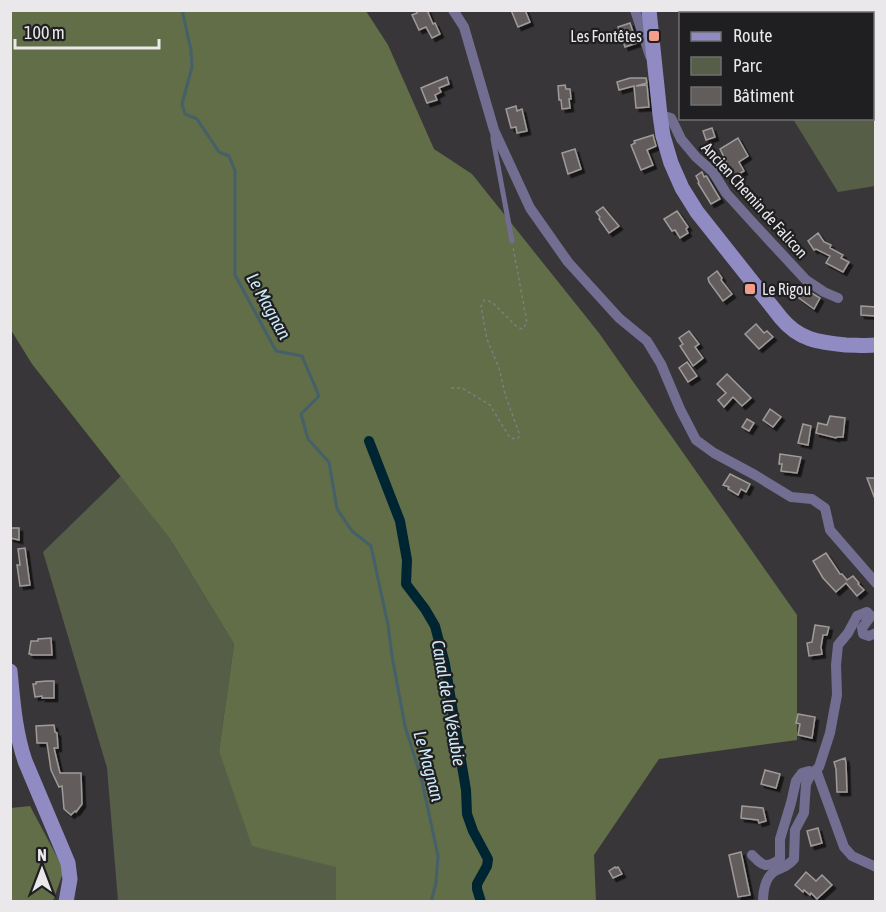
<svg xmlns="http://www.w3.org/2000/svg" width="886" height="912" font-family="'Asap Condensed',sans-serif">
  <defs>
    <filter id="shadow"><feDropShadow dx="3.5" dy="3.5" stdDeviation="0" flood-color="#0009"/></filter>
  </defs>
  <rect width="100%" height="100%" fill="#383639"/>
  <!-- green -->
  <g fill="#565e48">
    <polygon points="726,11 875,11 875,186 838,192 793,119 872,118 872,14 728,14"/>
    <polygon points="121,476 170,539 234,644 219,751 336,867 336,901 118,901 107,768 43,552"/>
  </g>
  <!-- forest -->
  <g fill="#616e47">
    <polygon points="11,11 366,11 388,45 434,149 472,174 599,333 797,615 797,740 659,759 594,855 596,901 336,901 336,867 252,846 219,751 234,644 170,539 32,364 11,330"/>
    <polygon points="30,806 64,870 53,901 11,902 11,808"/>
  </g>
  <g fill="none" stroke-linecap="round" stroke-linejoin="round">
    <!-- stream -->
    <polyline stroke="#46606a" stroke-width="3" points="182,10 191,50 192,67 182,104 185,114 197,119 219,152 229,156 235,171 235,275 276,351 302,356 319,396 301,414 308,439 329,462 337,509 352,531 371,546 388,625 392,656 405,726 422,781 438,856 436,883 431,902"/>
    <!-- canal -->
    <polyline stroke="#002532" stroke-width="10" points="369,441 400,521 407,560 406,584 425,609 435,626 445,664 466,790 467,814 473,831 488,859 487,866 477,884 477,889 481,902"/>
  </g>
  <!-- building -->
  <g fill="#625d5b" stroke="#a09b99" stroke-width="1.5" filter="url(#shadow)">
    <polygon points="416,10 427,10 433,24 435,23 440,34 432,38 426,27 419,30 412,15 417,13"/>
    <polygon points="511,10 525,10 530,22 518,27"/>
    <polygon points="630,23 637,43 625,47 618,27"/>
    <polygon points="447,77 449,84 439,88 441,92 435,95 437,100 427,103 421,88"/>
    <polygon points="630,78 646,78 647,83 636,86 647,85 649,107 636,108 634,86 619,90 617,82"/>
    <polygon points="565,85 566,89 570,89 571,99 569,99 570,108 562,109 561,100 559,100 558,86"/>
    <polygon points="516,106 517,111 522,109 527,131 517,133 516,127 511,128 506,109"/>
    <polygon points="712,128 715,137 706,140 703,131"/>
    <polygon points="653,135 656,146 647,150 653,165 641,170 631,145 635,143 634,141"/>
    <polygon points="738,138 748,156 739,162 744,171 734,177 720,149"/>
    <polygon points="575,149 581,169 568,174 562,153"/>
    <polygon points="702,172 704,177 706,176 707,177 720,199 711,204 698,183 699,182 696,176"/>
    <polygon points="603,207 619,226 609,233 599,219 600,217 596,212"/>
    <polygon points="677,211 688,227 686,229 688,233 680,238 675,230 672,231 664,219"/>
    <polygon points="818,233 824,242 831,245 830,248 843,255 841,258 849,262 843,272 826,263 830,256 816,249 814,250 808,241"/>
    <polygon points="717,271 722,278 721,280 732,294 723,301 709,282 708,278"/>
    <polygon points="805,289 820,298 814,309 799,298"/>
    <polygon points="861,306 876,307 876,316 861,315"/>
    <polygon points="756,324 764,333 767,331 773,337 759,349 745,334"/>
    <polygon points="689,331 699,344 695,347 703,358 693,366 680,346 683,344 679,338"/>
    <polygon points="687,362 697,376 688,382 679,368"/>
    <polygon points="727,374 751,398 742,406 733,397 724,407 718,400 726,393 717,384"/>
    <polygon points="770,409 781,417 773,427 763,420"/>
    <polygon points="830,416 845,418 843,437 837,437 836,438 816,433 818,423 827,425"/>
    <polygon points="747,419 754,423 749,431 742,427"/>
    <polygon points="803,424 811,426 808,445 798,443"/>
    <polygon points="780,454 801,457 797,473 781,471 782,464 779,464"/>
    <polygon points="730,474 750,484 746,492 741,489 738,495 728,489 729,487 723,485"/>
    <polygon points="867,478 876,478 876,499 875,499"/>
    <polygon points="10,528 19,528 19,540 10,538"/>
    <polygon points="25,548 30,585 20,586 17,565 20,565 18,549"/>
    <polygon points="826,553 840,574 842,574 847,580 853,576 859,583 858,584 864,590 857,596 846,583 836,592 823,578 813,561"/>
    <polygon points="815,625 829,627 827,635 823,635 821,647 822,654 809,656 807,643 812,642"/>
    <polygon points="51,638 52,655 31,655 31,654 29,654 31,641 38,641 38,639"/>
    <polygon points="47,681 54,681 54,698 42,698 42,696 35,697 33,684 36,684 36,682"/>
    <polygon points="798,714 815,717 812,738 798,735 800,724 796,723"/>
    <polygon points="54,725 55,732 57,733 58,748 54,748 60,773 81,773 82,804 76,812 75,811 71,815 64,809 62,786 59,787 51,770 47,743 37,743 36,726"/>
    <polygon points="845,758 846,763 847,792 837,792 836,769 834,762"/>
    <polygon points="765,770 780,774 776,788 761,784"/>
    <polygon points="742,806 763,808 766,821 759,823 758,820 741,818"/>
    <polygon points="818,828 822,843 811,846 807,831"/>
    <polygon points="741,852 750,895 738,897 729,855"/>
    <polygon points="615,867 616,868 618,867 622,874 613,878 609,871"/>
    <polygon points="806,872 816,881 822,875 832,885 817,899 811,893 810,895 804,890 803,892 795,885"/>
  </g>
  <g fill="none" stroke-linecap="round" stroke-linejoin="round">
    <!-- path -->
    <polyline stroke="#7f7d80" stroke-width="1.5" stroke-dasharray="3 3" stroke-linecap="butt" points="451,388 462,388 490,405 510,438 517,439 519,437 519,433 505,394 499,368 487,339 481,306 484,300 492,302 517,327 522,329 527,323 513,247"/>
    <!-- lane -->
    <polyline stroke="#716e91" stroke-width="5" points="493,135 493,139 512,241"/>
    <!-- street -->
    <g stroke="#716e91" stroke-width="10">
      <polyline points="453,10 464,27 494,130 530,208 568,262 619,318 647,341 661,364 680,409 696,440 714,453 755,475 791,497 812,499 825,508 830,530 876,583"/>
      <polyline points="635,10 650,56"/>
      <polyline points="660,115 671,118 681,139 696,157 713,172 726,193 755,225 806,280 824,292 838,298"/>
      <polyline points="816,770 844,847 852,856 876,867"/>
      <path d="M 752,855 C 763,866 766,869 780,859 L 780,839 L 791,803 L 796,781 L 802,773 L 809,771 L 813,772"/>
      <path d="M 763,902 C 763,890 766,875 777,870 C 784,867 789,865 794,859 L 795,830 L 804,813 L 806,784 L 810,776 L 819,767 L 830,733 L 837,695 L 836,665 L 838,645 L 848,633 L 857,616 L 867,612 L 871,616 L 862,628 L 863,634 L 869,636 L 876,633"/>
    </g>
    <!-- secondary -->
    <g stroke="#918bc3" stroke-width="15">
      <path d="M 649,10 L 660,115 L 663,136 L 671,163 L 682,188 L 697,212 L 781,318 C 799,340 818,342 846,345 C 856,345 866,346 876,345"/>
      <path d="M 10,671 C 13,702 15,731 25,761 L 68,863 L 70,879 L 66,902"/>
    </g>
  </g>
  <!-- markers -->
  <g fill="#f49d8c" stroke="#1f1e20" stroke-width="2">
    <rect x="648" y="30" width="12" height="12" rx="3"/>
    <rect x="744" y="283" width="12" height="12" rx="3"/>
  </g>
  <g text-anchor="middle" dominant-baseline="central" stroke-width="4.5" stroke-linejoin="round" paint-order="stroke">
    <!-- poi labels -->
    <g font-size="16" fill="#eae8eb" stroke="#1f1e20" text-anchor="end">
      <text x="642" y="36">Les Fontêtes</text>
      <text x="762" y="289" text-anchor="start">Le Rigou</text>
    </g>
    <!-- street labels -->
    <g font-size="16" fill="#eae8eb" stroke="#1f1e20">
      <text transform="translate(755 200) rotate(48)">Ancien Chemin de Falicon</text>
    </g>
    <!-- water labels -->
    <g font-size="18" font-style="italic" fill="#cceaf7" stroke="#1f1e20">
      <text transform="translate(269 306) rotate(61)">Le Magnan</text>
      <text transform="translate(449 703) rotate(80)">Canal de la Vésubie</text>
      <text transform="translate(429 766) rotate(75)">Le Magnan</text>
    </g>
  </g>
  <!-- border -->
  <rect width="886" height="912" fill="none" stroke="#eae8eb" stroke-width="24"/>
  <!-- legend -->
  <rect x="679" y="12" width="195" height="108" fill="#1f1e20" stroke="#706f71" stroke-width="1.5"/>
  <rect x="691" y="32" width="30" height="9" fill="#918bc3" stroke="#706f71" stroke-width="1.5"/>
  <text x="733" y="42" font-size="18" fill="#eae8eb">Route</text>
  <rect x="691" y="57" width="30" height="18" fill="#565e48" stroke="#706f71" stroke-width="1.5"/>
  <text x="733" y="72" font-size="18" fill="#eae8eb">Parc</text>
  <rect x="691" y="87" width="30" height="18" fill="#625d5b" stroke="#706f71" stroke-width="1.5"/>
  <text x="733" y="102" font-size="18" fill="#eae8eb">Bâtiment</text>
  <!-- north arrow -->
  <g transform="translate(42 870)" stroke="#1f1e20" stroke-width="4.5" paint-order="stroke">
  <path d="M0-4.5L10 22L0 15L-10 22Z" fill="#eae8eb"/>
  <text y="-9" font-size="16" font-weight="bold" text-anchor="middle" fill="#eae8eb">N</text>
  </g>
  <!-- scale -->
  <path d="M15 39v9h144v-9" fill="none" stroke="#eae8eb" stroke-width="3"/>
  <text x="24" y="39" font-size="18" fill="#eae8eb" stroke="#1f1e20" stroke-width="4.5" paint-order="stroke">100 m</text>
</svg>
